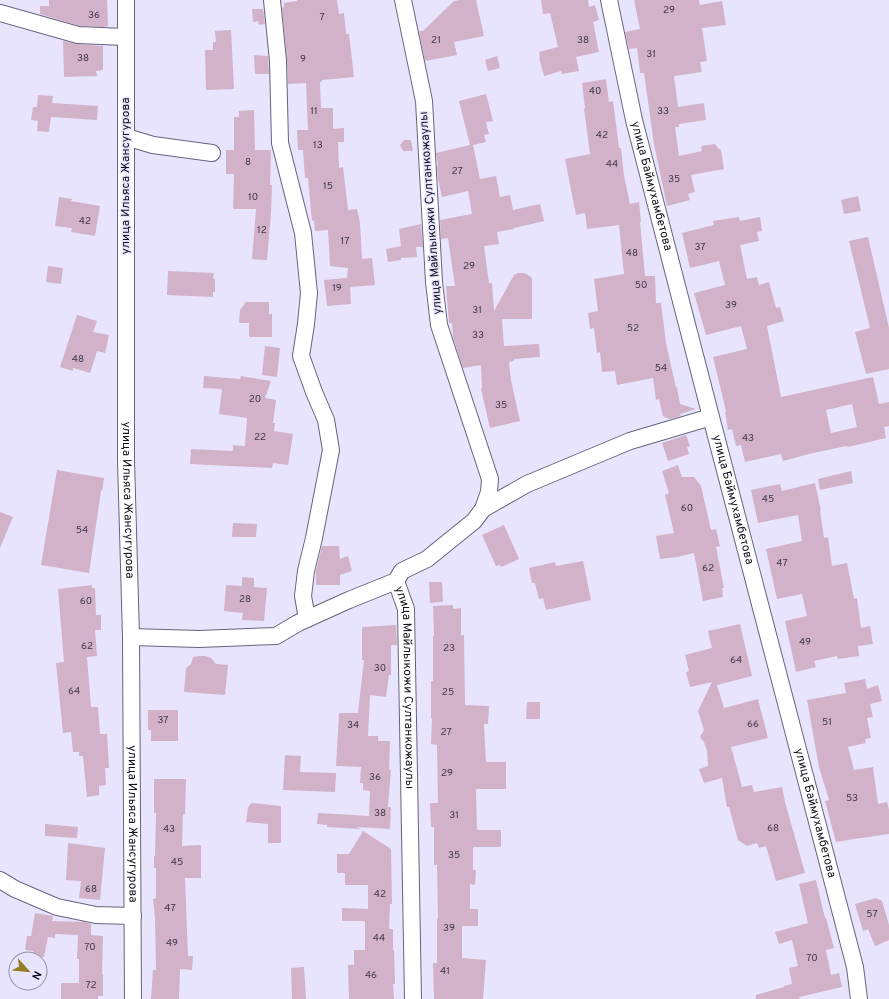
<svg xmlns="http://www.w3.org/2000/svg" width="889" height="999" font-family="Overpass,sans-serif">
  <rect width="100%" height="100%" fill="#e8e4fe"/>
  <!-- building -->
  <g fill="#d1b2c8" fill-rule="evenodd">
    <polygon points="49,0 107,0 108,26 103,27 80,26 40,14 40,6 49,6"/>
    <polygon points="297,0 337,0 339,14 344,13 346,34 349,34 354,77 322,80 322,82 320,82 321,108 333,108 333,129 344,128 344,142 338,142 339,168 343,167 348,210 357,209 360,223 362,259 372,258 375,285 350,287 351,304 327,306 324,280 347,278 348,268 330,266 328,230 315,231 314,220 312,221 308,178 305,178 303,150 298,150 297,130 308,130 306,83 288,84 287,60 282,8 284,7 284,3 297,1"/>
    <polygon points="460,0 476,0 484,36 454,42 457,55 425,61 419,31 423,31 454,1"/>
    <polygon points="541,0 588,0 589,7 595,5 599,20 593,22 599,52 576,57 579,71 562,74 561,71 544,76 539,57 540,57 539,52 558,47 550,13 543,14"/>
    <polygon points="634,0 699,0 700,5 722,1 726,25 702,28 707,61 700,62 702,72 674,76 678,107 704,103 706,120 679,124 679,127 675,127 679,156 702,151 701,146 715,144 718,148 721,150 724,169 691,175 695,192 688,194 690,200 667,206 654,144 644,73 640,73 637,48 629,49 626,35 625,32 640,29"/>
    <polygon points="252,9 263,9 265,24 259,25 258,21 253,22"/>
    <polygon points="231,30 234,89 206,90 205,50 213,50 213,42 216,42 215,31"/>
    <polygon points="63,41 77,44 103,46 103,70 96,71 97,76 64,77"/>
    <polygon points="254,55 268,56 269,74 255,74"/>
    <polygon points="497,56 500,68 488,71 485,60"/>
    <polygon points="606,79 609,102 613,101 619,148 621,148 624,176 630,204 639,202 641,222 640,222 645,276 655,276 656,303 661,303 666,343 676,388 677,387 680,404 696,409 680,414 681,416 669,419 663,416 659,399 656,400 653,378 617,385 615,371 602,372 600,352 597,353 594,328 590,329 588,313 598,311 594,279 624,274 619,225 587,229 585,213 576,215 565,159 590,154 584,109 585,108 582,83"/>
    <polygon points="486,94 493,121 486,122 489,134 484,135 486,142 473,145 480,179 496,176 500,197 510,195 513,210 540,204 544,221 514,228 514,229 497,232 499,244 484,246 489,283 492,283 494,311 514,275 518,273 524,273 528,275 532,278 532,319 502,319 504,346 539,344 540,357 514,359 514,361 509,362 511,380 520,421 490,428 481,389 482,388 481,365 463,368 453,337 452,323 449,323 446,286 455,286 448,238 441,239 440,220 472,214 468,191 442,197 438,179 437,166 438,165 436,153 470,145 459,101"/>
    <polygon points="38,95 53,96 52,103 98,106 97,120 51,117 49,132 37,131 38,121 31,120 33,107 37,107"/>
    <polygon points="254,110 255,150 271,150 270,185 272,185 271,213 267,260 252,259 256,209 233,209 234,174 226,174 226,150 234,150 234,117 239,117 239,111"/>
    <polygon points="404,140 411,140 413,151 403,151 400,145"/>
    <polygon points="858,196 861,211 844,214 841,200"/>
    <polygon points="59,197 72,199 71,201 100,206 95,236 71,232 72,228 55,226"/>
    <path d="M 739,217 L 740,221 L 760,217 L 762,231 L 757,232 L 759,241 L 740,245 L 747,279 L 757,277 L 759,285 L 769,282 L 776,308 L 780,307 L 784,321 L 767,326 L 781,397 L 873,377 L 879,404 L 889,402 L 889,426 L 884,427 L 886,438 L 848,447 L 847,446 L 813,453 L 783,461 L 781,454 L 745,462 L 741,445 L 736,446 L 732,429 L 728,430 L 725,412 L 726,411 L 713,357 L 747,349 L 741,326 L 706,335 L 694,293 L 725,285 L 719,261 L 690,268 L 682,233 L 714,225 L 713,221 ZM 852,404 L 857,427 L 831,433 L 826,410 Z"/>
    <polygon points="421,224 423,247 416,247 417,257 401,258 401,260 388,262 386,249 401,246 399,229"/>
    <polygon points="868,237 889,328 889,369 866,374 855,332 870,328 849,241"/>
    <polygon points="48,266 63,268 61,284 46,282"/>
    <polygon points="168,271 214,273 213,279 215,279 215,292 213,292 213,297 167,295"/>
    <polygon points="246,302 269,302 269,314 272,314 272,337 249,337 249,323 239,323 240,310"/>
    <polygon points="77,315 97,321 93,332 109,335 105,353 97,351 90,373 73,368 73,371 60,367"/>
    <polygon points="265,346 280,348 277,377 262,375"/>
    <polygon points="204,376 240,379 241,376 271,381 265,398 276,400 273,423 275,423 274,431 293,434 288,465 273,463 272,468 190,464 191,449 233,451 233,445 245,446 247,418 219,414 222,389 203,388"/>
    <polygon points="686,435 690,446 687,447 689,454 668,461 662,443"/>
    <polygon points="678,465 682,477 694,477 701,486 711,530 716,529 720,546 716,547 724,588 722,588 723,597 703,601 694,553 677,557 660,559 656,536 674,533 665,495 669,493 662,471"/>
    <polygon points="57,470 104,478 102,491 101,491 89,573 41,565"/>
    <polygon points="851,471 853,483 820,490 818,479"/>
    <polygon points="815,483 821,511 820,511 824,538 828,537 832,566 847,563 854,599 857,598 861,628 870,626 873,644 858,646 859,656 838,659 837,656 814,661 816,667 796,672 785,621 807,616 802,594 777,599 766,549 802,541 798,515 758,523 751,490 780,484 782,491"/>
    <polygon points="0,512 13,517 0,548"/>
    <polygon points="233,523 257,524 256,537 232,537"/>
    <polygon points="504,525 519,559 501,567 500,565 496,566 482,535"/>
    <polygon points="322,546 339,546 340,559 348,556 352,571 340,575 340,585 316,585 316,571"/>
    <polygon points="583,561 591,600 546,610 543,598 539,599 535,583 532,583 529,568 555,562 556,566"/>
    <polygon points="242,577 254,578 254,587 267,588 264,621 242,620 243,613 224,611 226,585 242,586"/>
    <polygon points="429,582 442,582 443,602 430,603"/>
    <polygon points="92,585 92,588 95,588 96,615 101,615 101,630 95,630 97,656 87,657 91,707 98,707 100,734 107,734 109,768 105,768 106,785 99,786 99,795 87,797 83,756 79,756 79,752 73,752 71,732 63,733 56,663 64,662 58,589"/>
    <polygon points="453,605 453,609 461,608 461,635 464,635 465,705 489,706 488,724 484,724 486,762 506,762 506,789 476,789 477,830 501,830 501,847 473,847 473,870 476,870 475,885 470,884 470,909 478,909 478,926 462,926 462,958 486,960 483,999 434,999 433,963 437,963 437,919 438,919 437,865 434,865 434,827 431,827 430,803 438,803 437,745 431,744 432,718 431,718 431,681 433,681 433,636 434,635 433,606"/>
    <polygon points="740,624 752,676 717,685 724,708 758,699 768,738 731,747 742,787 752,785 754,792 782,787 785,802 805,873 776,881 766,846 759,848 757,843 747,846 738,840 729,807 727,807 722,778 704,783 699,769 708,766 707,751 704,742 700,737 704,730 698,711 712,682 690,687 686,672 689,671 685,655 712,648 708,631"/>
    <polygon points="396,625 397,645 391,645 391,675 389,675 386,697 370,695 368,736 378,736 378,741 390,741 389,770 391,770 388,807 391,807 390,829 357,827 361,829 327,827 327,825 317,824 318,813 369,816 370,791 363,790 363,783 360,783 361,767 336,766 339,713 358,713 364,660 362,660 362,627"/>
    <polygon points="199,656 205,656 211,658 216,664 228,665 225,695 184,692 186,668 191,664 193,657"/>
    <polygon points="865,679 867,689 878,685 882,701 870,704 873,717 867,718 871,738 865,739 866,743 848,747 854,770 873,767 878,804 887,802 889,810 889,834 854,839 836,842 825,801 829,800 819,767 807,700 846,693 844,683"/>
    <polygon points="527,702 540,702 540,719 526,719"/>
    <polygon points="148,710 178,710 178,741 151,741 151,730 148,730"/>
    <polygon points="285,755 301,756 300,772 336,773 335,792 283,790"/>
    <polygon points="154,779 186,779 185,814 183,814 182,846 201,845 201,878 185,878 188,956 193,956 192,970 180,969 179,999 151,999 153,970 156,970 155,918 153,899 156,898 156,868 154,868 154,856 155,856 156,813 154,813"/>
    <polygon points="251,803 281,806 281,843 268,843 268,824 246,822 248,808"/>
    <polygon points="45,824 78,827 77,838 45,836"/>
    <polygon points="363,831 391,849 392,904 390,904 389,929 393,929 393,950 394,950 395,984 393,984 394,999 349,999 348,965 354,965 354,950 365,950 365,921 342,921 342,908 368,909 368,885 345,885 345,873 337,873 337,854 349,854"/>
    <polygon points="68,843 105,848 100,900 79,898 81,881 66,880"/>
    <polygon points="816,880 825,918 826,918 834,948 826,950 831,975 839,973 842,987 799,997 800,999 756,999 756,995 784,987 784,986 792,984 789,968 798,966 792,940 779,944 775,932 808,923 799,884"/>
    <polygon points="876,898 882,901 889,925 889,940 875,946 868,929 863,931 855,904"/>
    <polygon points="35,913 53,916 52,921 84,922 91,924 91,935 103,936 102,974 103,974 103,996 98,996 98,999 61,999 61,983 79,983 79,959 77,959 78,935 55,934 55,938 48,937 44,957 33,955 33,951 25,950 27,936 31,936"/>
    <polygon points="304,967 306,999 292,999 291,968"/>
  </g>
  <g fill="none" stroke-linecap="round" stroke-linejoin="round">
    <defs>
      <g id="minor">
        <path id="s1" d="M 126,0 L 126,460 L 131,637 L 133,999"/>
        <polyline points="272,0 278,61 280,143 303,233 309,293 306,324 301,356 314,392 326,420 331,450 314,538 306,571 303,596 307,619"/>
        <path id="s2" d="M 609,0 L 634,120 L 711,417 L 855,967 L 859,999"/>
        <polyline points="0,13 78,35 125,37"/>
        <polyline points="126,137 153,145 212,153"/>
        <polyline points="483,509 527,484 630,441 711,417"/>
        <polyline points="396,581 402,571 427,559 474,521 483,509 489,492 490,479 439,325 434,282 424,101 403,0"/>
        <path id="s3" d="M 396,581 L 406,609 L 413,999"/>
        <polyline points="131,637 199,639 276,636 298,623 349,600 396,581"/>
        <polyline points="0,880 15,889 57,907 96,915 133,916"/>
      </g>
    </defs>
    <!-- minor casing -->
    <use href="#minor" stroke="#67637e" stroke-width="18"/>
    <!-- minor -->
    <use href="#minor" stroke="#fff" stroke-width="16"/>
  </g>
  <g text-anchor="middle" dominant-baseline="central" stroke-width="3" stroke-linejoin="round" paint-order="stroke">
    <!-- number labels -->
    <g font-size="10" fill="#423946">
      <text x="669" y="10">29</text>
      <text x="94" y="15">36</text>
      <text x="322" y="17">7</text>
      <text x="436" y="40">21</text>
      <text x="583" y="40">38</text>
      <text x="651" y="54">31</text>
      <text x="83" y="58">38</text>
      <text x="303" y="59">9</text>
      <text x="595" y="91">40</text>
      <text x="314" y="111">11</text>
      <text x="663" y="111">33</text>
      <text x="602" y="135">42</text>
      <text x="318" y="145">13</text>
      <text x="248" y="162">8</text>
      <text x="612" y="164">44</text>
      <text x="457" y="171">27</text>
      <text x="674" y="179">35</text>
      <text x="328" y="186">15</text>
      <text x="253" y="197">10</text>
      <text x="85" y="221">42</text>
      <text x="262" y="230">12</text>
      <text x="345" y="241">17</text>
      <text x="700" y="247">37</text>
      <text x="632" y="253">48</text>
      <text x="469" y="266">29</text>
      <text x="641" y="285">50</text>
      <text x="337" y="288">19</text>
      <text x="731" y="305">39</text>
      <text x="477" y="310">31</text>
      <text x="633" y="328">52</text>
      <text x="478" y="335">33</text>
      <text x="78" y="359">48</text>
      <text x="661" y="368">54</text>
      <text x="255" y="399">20</text>
      <text x="501" y="405">35</text>
      <text x="260" y="437">22</text>
      <text x="748" y="438">43</text>
      <text x="768" y="499">45</text>
      <text x="687" y="508">60</text>
      <text x="82" y="530">54</text>
      <text x="782" y="563">47</text>
      <text x="708" y="568">62</text>
      <text x="245" y="599">28</text>
      <text x="86" y="601">60</text>
      <text x="805" y="642">49</text>
      <text x="87" y="646">62</text>
      <text x="449" y="648">23</text>
      <text x="736" y="660">64</text>
      <text x="380" y="668">30</text>
      <text x="74" y="691">64</text>
      <text x="448" y="692">25</text>
      <text x="163" y="720">37</text>
      <text x="827" y="722">51</text>
      <text x="753" y="724">66</text>
      <text x="353" y="725">34</text>
      <text x="446" y="732">27</text>
      <text x="447" y="773">29</text>
      <text x="375" y="777">36</text>
      <text x="852" y="798">53</text>
      <text x="380" y="813">38</text>
      <text x="454" y="815">31</text>
      <text x="773" y="828">68</text>
      <text x="169" y="829">43</text>
      <text x="454" y="855">35</text>
      <text x="177" y="862">45</text>
      <text x="91" y="889">68</text>
      <text x="380" y="894">42</text>
      <text x="170" y="908">47</text>
      <text x="872" y="914">57</text>
      <text x="449" y="928">39</text>
      <text x="379" y="938">44</text>
      <text x="172" y="943">49</text>
      <text x="90" y="947">70</text>
      <text x="812" y="958">70</text>
      <text x="445" y="971">41</text>
      <text x="371" y="975">46</text>
      <text x="91" y="985">72</text>
    </g>
    <!-- street labels -->
    <g font-size="12" fill="#12111b" stroke="#e8e4fe">
      <text transform="translate(126 176) rotate(-90)">улица Ильяса Жансугурова</text>
      <text stroke="none"><textPath href="#s2" startOffset="191">улица Баймухамбетова</textPath></text>
      <text transform="translate(431 213) rotate(-94)">улица Майлыкожи Султанкожаулы</text>
      <text stroke="none"><textPath href="#s1" startOffset="500">улица Ильяса Жансугурова</textPath></text>
      <text stroke="none"><textPath href="#s2" startOffset="515">улица Баймухамбетова</textPath></text>
      <text stroke="none"><textPath href="#s3" startOffset="108">улица Майлыкожи Султанкожаулы</textPath></text>
      <text stroke="none"><textPath href="#s2" startOffset="839">улица Баймухамбетова</textPath></text>
      <text stroke="none"><textPath href="#s1" startOffset="824">улица Ильяса Жансугурова</textPath></text>
    </g>
  </g>
  <!-- north arrow -->
  <g transform="translate(28 971) rotate(117)"><circle r="19" fill="#e8e4fe" stroke="#9290a3"/>
  <path d="M0-3L7 15L0 10L-7 15Z" fill="#967c23"/>
  <text y="-6" font-size="11" font-weight="bold" text-anchor="middle" fill="#12111b">N</text>
  </g>
</svg>
